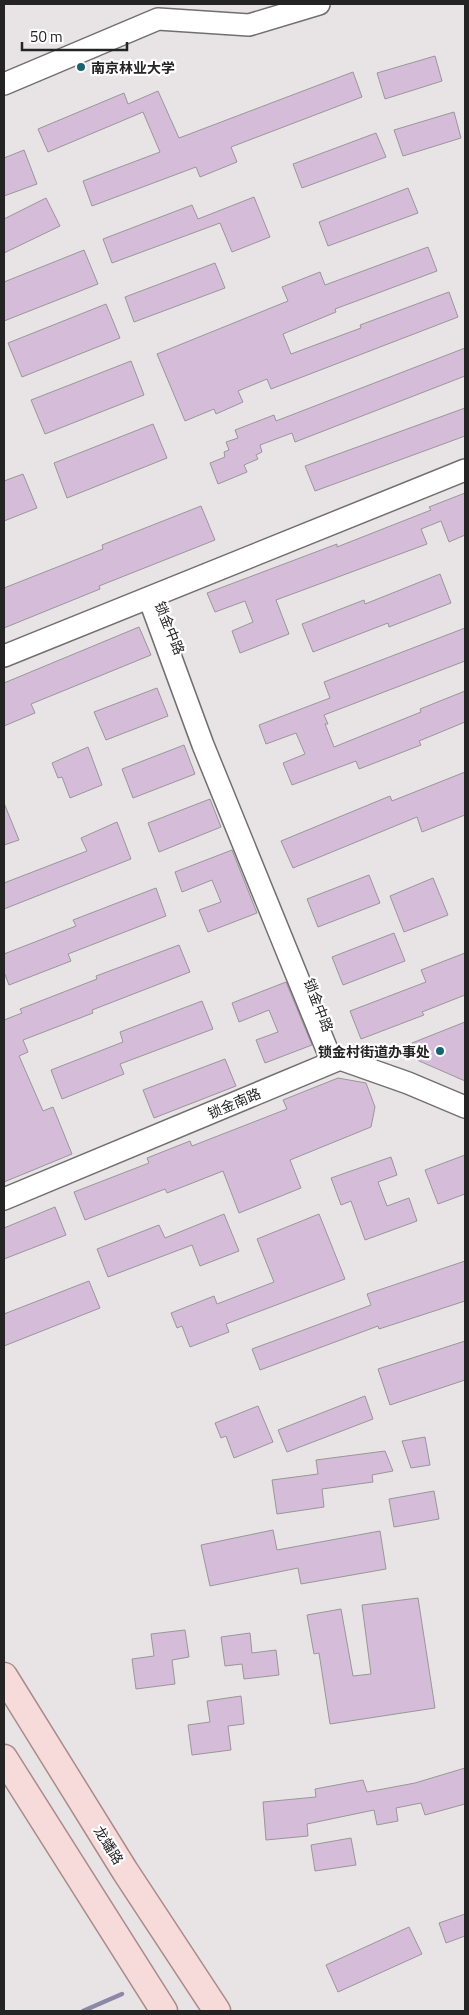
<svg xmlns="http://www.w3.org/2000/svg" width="469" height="2015" font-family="'Titillium Web','Noto Sans SC',sans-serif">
  <rect width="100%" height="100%" fill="#e8e4e6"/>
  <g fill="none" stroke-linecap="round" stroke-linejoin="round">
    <!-- stream -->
    <polyline stroke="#8e88a8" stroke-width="4.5" points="83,2011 122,1994"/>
  </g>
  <!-- building -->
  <g fill="#d5bcd9" stroke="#999799">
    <polygon points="435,56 442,81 385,99 377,73"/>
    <polygon points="353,72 362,97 231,147 237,162 200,177 196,167 92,206 83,181 160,152 143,112 48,152 38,129 124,93 128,104 158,91 179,138"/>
    <polygon points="454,112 461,138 403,156 394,130"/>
    <polygon points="376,133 386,157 302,188 293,164"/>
    <polygon points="24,150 37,184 4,196 4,158"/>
    <polygon points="408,188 418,213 328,246 319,222"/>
    <polygon points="254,197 270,237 232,252 220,223 112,263 103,239 192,205 198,219"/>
    <polygon points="46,198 60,226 4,253 4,219"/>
    <polygon points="428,247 437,271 335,309 336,312 283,334 291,354 361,328 360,325 449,292 458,317 271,389 267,379 238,391 243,402 216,414 214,409 185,421 157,354 288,301 282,287 320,272 325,285"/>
    <polygon points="84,250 98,284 4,321 4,282"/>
    <polygon points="215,263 225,288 134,322 125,297"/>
    <polygon points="106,304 120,338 22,377 8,343"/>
    <polygon points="465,348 465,376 295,442 292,433 260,445 262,452 256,455 258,459 244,465 247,472 218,484 210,463 225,457 224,452 229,450 226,442 238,438 235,430 274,415 276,421"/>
    <polygon points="131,361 144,395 45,434 31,400"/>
    <polygon points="465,408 465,436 315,491 305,466"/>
    <polygon points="153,424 167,458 67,498 54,463"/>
    <polygon points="23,474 37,508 4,521 4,481"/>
    <polygon points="465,493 465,535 449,542 441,521 421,529 427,544 276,600 289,634 240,653 232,631 253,622 245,601 215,612 207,593 337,544 337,547 431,510 429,507"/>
    <polygon points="201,506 215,540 99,586 100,589 4,628 4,588 103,549 102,545"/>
    <polygon points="440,574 451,603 389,627 388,623 313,652 302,624 364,600 365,604"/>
    <polygon points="139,627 151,655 31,704 35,713 4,726 4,683"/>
    <polygon points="465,628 465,661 324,715 328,724 325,724 334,747 421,712 420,709 465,691 465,722 419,741 421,745 359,769 356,761 292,785 283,763 305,754 296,733 266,744 259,725 330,698 324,682"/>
    <polygon points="157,688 168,716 106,740 94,712"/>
    <polygon points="184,745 195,774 133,798 122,769"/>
    <polygon points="88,747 102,785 70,798 62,777 58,778 52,763"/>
    <polygon points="465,772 465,815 422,832 417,817 293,868 281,841 390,796 392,801"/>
    <polygon points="210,799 221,827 159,852 148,823"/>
    <polygon points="4,803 19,840 4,845"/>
    <polygon points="117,822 131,859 4,909 4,883 87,851 81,838"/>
    <polygon points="232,850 257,913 208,932 199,910 221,902 212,880 182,892 175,872"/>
    <polygon points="369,875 380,903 318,927 307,899"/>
    <polygon points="433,878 448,915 404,932 390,896"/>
    <polygon points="156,888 166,916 68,954 71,961 9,985 4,972 4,954 76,926 73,920"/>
    <polygon points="394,933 405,961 343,985 332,957"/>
    <polygon points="179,945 190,972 92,1010 93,1013 23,1040 28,1052 19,1056 43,1111 53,1107 72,1154 4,1182 4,1020 22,1013 20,1009 97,979 96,976"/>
    <polygon points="465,953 465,995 422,1012 424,1015 361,1039 350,1011 426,982 421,970"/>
    <polygon points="286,982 312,1045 265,1063 256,1040 278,1032 269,1010 239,1022 232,1003"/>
    <polygon points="202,1001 213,1029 120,1064 124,1074 62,1099 51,1070 123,1042 120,1032"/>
    <polygon points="465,1022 465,1081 417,1060 412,1043"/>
    <polygon points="225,1059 236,1086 154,1118 143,1090"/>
    <polygon points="338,1078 366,1083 375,1107 371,1127 290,1160 301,1188 239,1213 223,1171 167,1193 165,1189 85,1220 74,1192 149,1163 147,1158 190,1141 192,1146 287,1109 283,1100"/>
    <polygon points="465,1155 465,1194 438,1204 425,1170"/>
    <polygon points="391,1157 397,1175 378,1182 387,1206 409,1198 417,1221 365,1240 351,1201 341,1205 331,1178"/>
    <polygon points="55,1207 66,1235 4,1259 4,1228"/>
    <polygon points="224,1214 239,1251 200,1266 192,1245 108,1277 97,1249 159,1225 165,1238"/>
    <polygon points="319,1214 345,1279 226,1324 229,1332 190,1347 182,1326 177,1328 171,1313 214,1296 217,1304 274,1282 257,1239"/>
    <polygon points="465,1261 465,1301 379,1329 378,1326 260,1370 252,1349 371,1305 367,1294"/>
    <polygon points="89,1281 100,1308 4,1346 4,1314"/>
    <polygon points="465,1341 465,1380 390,1405 378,1369"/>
    <polygon points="365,1396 373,1419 287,1452 278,1430"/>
    <polygon points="258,1406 273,1442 234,1458 226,1436 221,1438 215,1423"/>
    <polygon points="425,1437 430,1465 411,1468 402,1441"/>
    <polygon points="385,1451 393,1471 372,1475 373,1482 322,1489 324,1507 277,1514 272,1480 318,1474 316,1460"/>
    <polygon points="434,1491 439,1519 394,1527 389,1499"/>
    <polygon points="273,1530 277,1550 380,1531 386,1569 301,1584 298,1568 210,1586 201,1545"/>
    <polygon points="418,1598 435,1708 330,1724 319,1653 314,1654 307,1615 341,1609 353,1676 371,1674 362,1605"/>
    <polygon points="185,1630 189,1657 172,1660 175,1684 136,1689 132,1659 154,1656 151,1634"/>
    <polygon points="250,1633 252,1653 276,1650 279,1675 244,1679 242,1664 225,1666 221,1637"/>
    <polygon points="241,1696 244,1724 228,1726 231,1750 192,1755 188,1725 210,1722 207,1701"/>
    <polygon points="465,1768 465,1804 425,1815 421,1803 396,1808 398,1821 377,1825 374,1810 307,1824 308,1836 266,1840 263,1802 316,1797 315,1789 363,1780 367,1792 415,1783"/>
    <polygon points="351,1838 356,1865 315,1871 311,1845"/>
    <polygon points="465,1914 465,1936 446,1943 439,1923"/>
    <polygon points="409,1927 422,1954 338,1992 326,1965"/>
  </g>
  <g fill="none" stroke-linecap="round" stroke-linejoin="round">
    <defs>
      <g id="minor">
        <polyline points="4,84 158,19 249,25 319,4"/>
        <polyline points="149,598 203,745 330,1057 340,1059"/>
        <polyline points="4,656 465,470"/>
        <polyline points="4,1199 340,1059 408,1083 465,1107"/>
      </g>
      <g id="major">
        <polyline points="4,1676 125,1871 217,2011"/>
        <polyline points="4,1758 164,2011"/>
      </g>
    </defs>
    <!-- minor casing -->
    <use href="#minor" stroke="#726f70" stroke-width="24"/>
    <!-- major casing -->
    <use href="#major" stroke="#aa8a8b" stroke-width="29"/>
    <!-- minor -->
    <use href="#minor" stroke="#fff" stroke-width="21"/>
    <!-- major -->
    <use href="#major" stroke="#f7dada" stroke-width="26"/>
  </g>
  <!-- markers -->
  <g fill="#1a6470" stroke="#fff" stroke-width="2">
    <circle cx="81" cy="67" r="5"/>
    <circle cx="440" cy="1051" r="5"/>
  </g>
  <g text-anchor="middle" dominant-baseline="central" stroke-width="4.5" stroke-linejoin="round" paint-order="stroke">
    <!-- poi labels -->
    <g font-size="14" font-weight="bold" fill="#252424" stroke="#fff" text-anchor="start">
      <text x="91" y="67">南京林业大学</text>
      <text x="430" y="1051" text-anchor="end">锁金村街道办事处</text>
    </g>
    <!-- street labels -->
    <g font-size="14" fill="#252424" stroke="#fff">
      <text transform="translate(170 628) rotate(68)">锁金中路</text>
      <text transform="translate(319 1005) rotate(69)">锁金中路</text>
      <text transform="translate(234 1103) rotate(-23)">锁金南路</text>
      <text transform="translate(109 1845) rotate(58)">龙蟠路</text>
    </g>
  </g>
  <!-- border -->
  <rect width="469" height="2015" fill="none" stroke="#252424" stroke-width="10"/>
  <!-- scale -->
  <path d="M22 42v8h105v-8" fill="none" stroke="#252424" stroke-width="2.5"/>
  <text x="30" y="42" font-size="15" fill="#252424" stroke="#ffffff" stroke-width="4" paint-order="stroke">50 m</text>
</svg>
